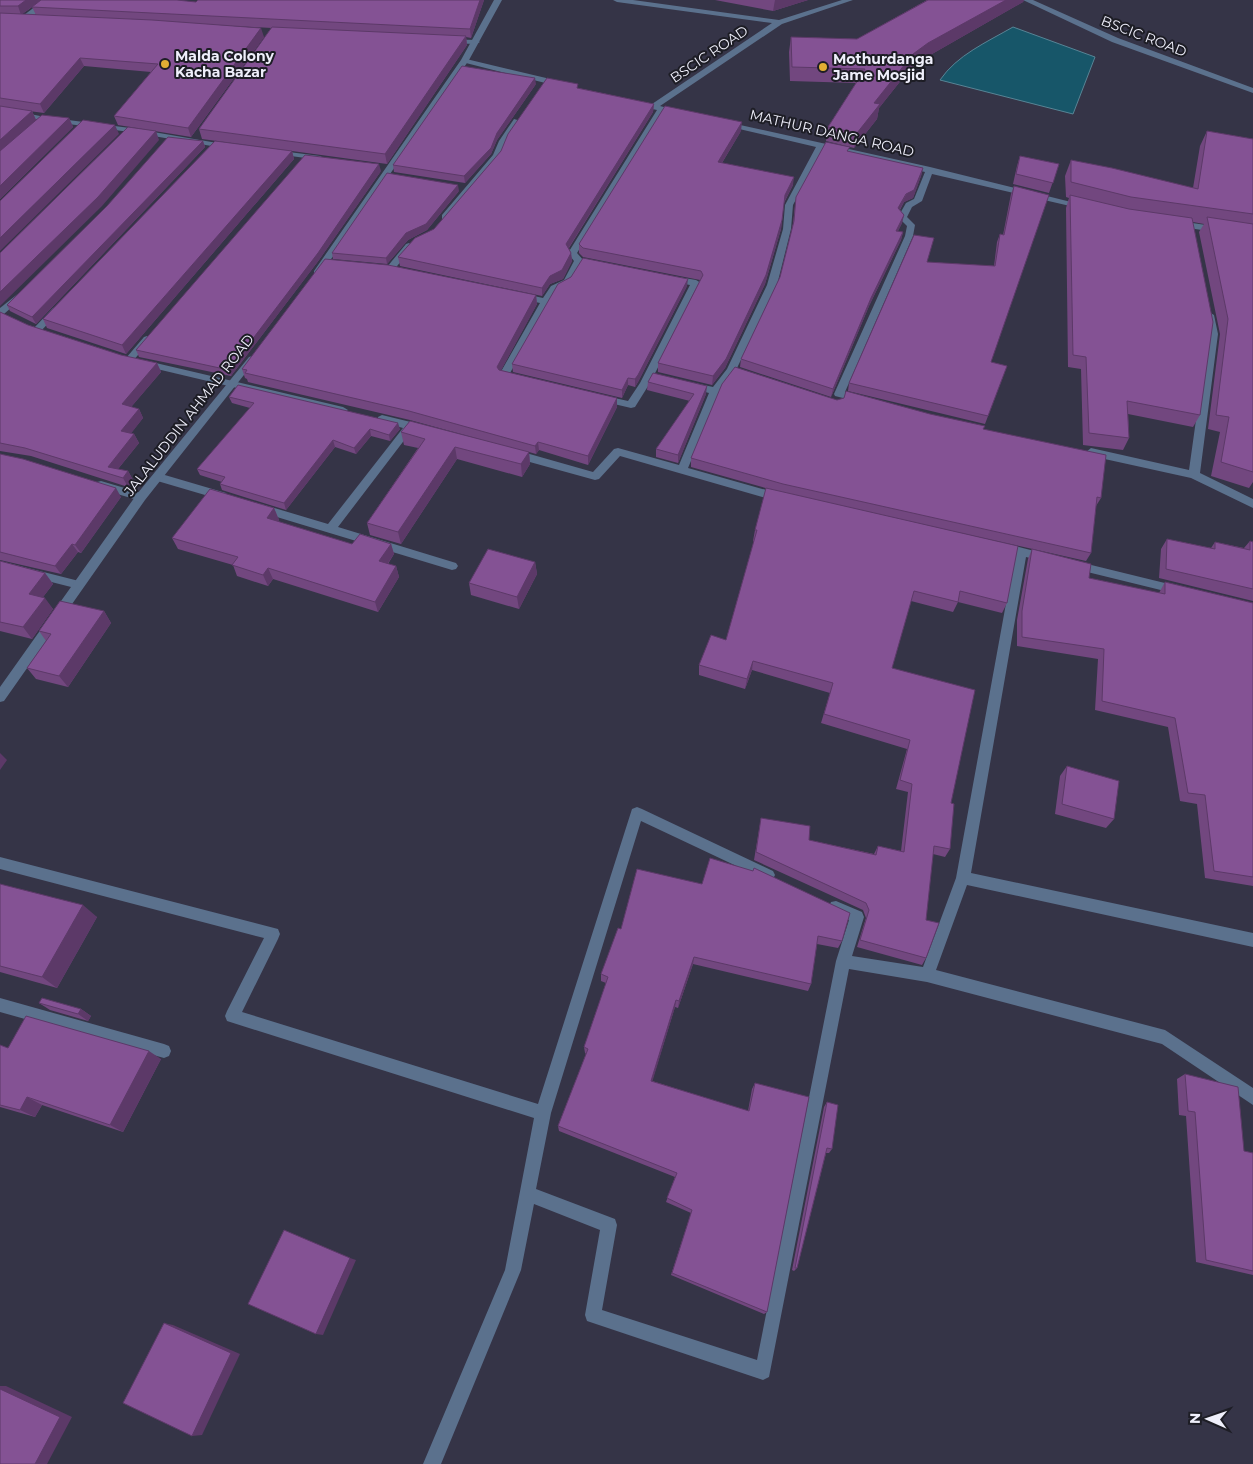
<svg xmlns="http://www.w3.org/2000/svg" width="1253" height="1464" font-family="Montserrat,sans-serif">
  <rect width="100%" height="100%" fill="#353447"/>
  <!-- water -->
  <path fill="#175669" stroke="#588495" d="M 1013,27 L 1095,57 L 1073,114 L 940,80 C 957,55 987,42 1013,27 Z"/>
  <g fill="none" stroke-linecap="round" stroke-linejoin="round">
    <!-- minor -->
    <g fill="#5b718d" fill-rule="evenodd">
      <polygon points="44,0 52,0 26,22 20,22 20,18"/>
      <polygon points="613,0 633,0 779,20 842,0 853,0 782,24 660,106 683,112 679,114 664,111 577,253 584,261 570,284 557,290 510,373 519,376 519,380 516,381 501,377 499,375 540,303 517,298 515,296 520,293 543,298 551,286 564,280 574,261 568,253 657,110 634,105 634,101 652,104 772,23 617,2"/>
      <polygon points="1023,0 1033,0 1118,38 1253,88 1253,93 1112,42"/>
      <polygon points="441,39 476,40 480,42 476,44 444,43 441,43"/>
      <polygon points="462,58 563,82 564,84 557,86 462,62"/>
      <polygon points="0,108 45,117 130,128 229,145 233,147 229,149 130,132 45,121 0,112"/>
      <polygon points="514,119 521,121 507,141 500,158 448,219 442,219 442,215 493,155 499,141"/>
      <polygon points="722,121 930,167 1087,206 1083,209 932,174 922,201 912,207 907,217 915,225 913,236 845,392 863,397 863,401 859,402 835,396 834,394 905,236 907,226 898,217 906,203 914,199 925,172 823,148 793,205 791,229 777,285 737,368 752,374 754,376 749,379 733,374 720,392 688,468 784,495 785,498 784,501 780,502 620,456 599,479 595,480 508,456 507,453 508,450 512,449 593,472 614,449 618,448 679,465 709,393 686,387 685,385 690,382 713,387 727,369 767,285 783,229 785,205 816,147 722,125"/>
      <polygon points="273,150 320,156 324,158 320,160 276,154 273,154"/>
      <polygon points="1179,221 1253,232 1253,238 1176,226 1175,224"/>
      <polygon points="409,243 413,246 412,248 393,271 387,271 387,267 406,244"/>
      <polygon points="672,276 696,280 701,283 650,383 635,407 631,408 597,400 597,396 601,395 628,401 640,383 690,285 669,281 669,277"/>
      <polygon points="19,293 24,296 22,298 4,314 0,315 0,308"/>
      <polygon points="56,307 61,310 59,312 40,332 34,332 34,328 53,308"/>
      <polygon points="1209,312 1214,315 1218,334 1200,473 1253,499 1253,508 1191,478 1091,456 1086,452 1091,448 1189,470 1208,334 1204,315"/>
      <polygon points="147,336 150,337 150,341 132,362 126,362 126,358 144,337"/>
      <polygon points="143,360 343,407 348,410 343,413 140,365 138,363"/>
      <polygon points="382,415 427,426 428,429 423,433 412,430 338,527 456,563 458,566 456,569 452,570 257,511 256,508 261,504 328,524 403,428 378,421 378,417"/>
      <polygon points="158,473 226,493 227,496 222,500 154,480 153,477"/>
      <polygon points="101,481 145,494 146,497 141,501 97,488 96,485 97,482"/>
      <polygon points="1000,542 1046,554 1052,558 1046,562 1026,557 971,873 1253,933 1253,947 967,885 936,970 1165,1030 1253,1088 1253,1105 1162,1044 927,982 849,969 769,1377 763,1380 587,1321 585,1315 600,1230 534,1204 521,1270 441,1464 423,1464 505,1270 534,1118 227,1021 225,1016 227,1011 264,938 0,869 0,857 278,929 280,934 278,939 242,1012 538,1104 632,809 637,807 642,809 773,871 775,875 773,879 768,881 641,821 551,1113 536,1189 615,1219 617,1225 602,1310 757,1360 836,961 849,920 831,912 829,907 831,902 836,901 862,912 864,917 852,956 923,967 956,878 1015,554 996,549 994,546 996,543"/>
      <polygon points="0,561 79,581 85,585 79,589 0,569"/>
      <polygon points="1075,561 1177,586 1183,590 1177,594 1071,568 1069,565 1071,562"/>
      <polygon points="0,998 164,1044 169,1046 171,1051 169,1056 164,1058 0,1012"/>
    </g>
    <!-- tertiary -->
    <g fill="#5b718d" fill-rule="evenodd">
      <polygon points="494,0 502,0 469,60 320,275 314,275 314,271 461,60"/>
      <polygon points="252,356 257,359 255,361 145,500 4,701 0,702 0,687 137,494 249,357"/>
    </g>
  </g>
  <!-- wall -->
  <g fill="#72477f" fill-rule="evenodd">
    <path d="M 0,0 L 196,2 L 484,0 L 471,38 L 466,37 L 467,45 L 387,164 L 292,151 L 294,159 L 126,354 L 47,328 L 43,319 L 284,150 L 202,139 L 199,129 L 272,28 L 214,25 L 264,37 L 191,137 L 118,125 L 114,116 L 151,72 L 84,66 L 44,113 L 29,111 L 32,111 L 36,120 L 69,118 L 73,127 L 0,199 ZM 32,7 L 36,15 L 22,14 L 28,10 Z"/>
    <polygon points="715,0 808,0 773,11"/>
    <polygon points="927,0 1024,0 1023,2 925,58 910,69 879,108 877,119 854,148 826,141 828,127 856,83 790,81 789,52 791,37 857,39"/>
    <polygon points="536,84 497,140 491,154 465,183 394,172 393,165"/>
    <polygon points="578,88 654,104 653,112 569,248 571,253 572,261 563,279 550,284 542,296 400,266 398,257 434,229"/>
    <polygon points="741,131 722,163 793,185 784,203 781,229 765,284 725,368 712,385 658,372 658,363 700,280 583,257 579,253 579,244"/>
    <polygon points="1207,131 1253,139 1253,482 1249,488 1211,476 1220,432 1208,429 1220,334 1199,232 1204,224 1193,222 1200,415 1193,427 1128,414 1129,438 1123,450 1083,445 1081,369 1068,367 1066,208 1069,198 1066,197 1065,176 1071,160 1193,188 1200,146"/>
    <polygon points="203,141 205,147 36,324 10,311 7,305 107,206"/>
    <polygon points="849,152 923,168 921,176 913,198 904,202 900,210 904,215 902,223 898,231 903,232 901,240 869,306 831,397 740,367 741,359 780,277 793,224 796,197"/>
    <polygon points="1020,156 1059,164 1049,193 1013,184 1017,166"/>
    <polygon points="381,171 319,260 231,376 139,357 136,350"/>
    <polygon points="1014,186 991,362 1007,366 985,424 848,391 849,383 927,262 994,266 997,242 1000,234 1003,235 1011,194"/>
    <polygon points="459,191 427,230 408,240 387,264 333,259 332,253"/>
    <polygon points="687,286 638,382 635,387 628,385 622,398 513,372 512,364"/>
    <polygon points="536,295 537,304 501,370 617,407 588,465 539,450 536,454 529,452 530,464 522,477 457,459 401,544 370,535 367,523 418,448 404,445 401,432 501,445 410,420 248,382 247,379 245,378 242,369"/>
    <polygon points="0,312 28,325 121,355 157,363 161,372 131,407 139,409 143,418 131,433 134,434 139,443 118,469 128,471 133,480 128,487 31,456 0,451"/>
    <polygon points="648,382 706,394 678,463 656,457 656,449 690,401 647,390"/>
    <polygon points="229,397 400,429 390,441 371,436 356,454 335,447 286,510 222,490 220,484 222,482 200,475 197,469 250,408 232,403"/>
    <polygon points="983,429 1101,498 1096,506 1091,553 1086,561 806,498 1007,603 1002,613 958,602 953,612 911,601 892,668 951,803 950,849 945,857 933,854 926,920 926,958 922,965 857,947 866,918 863,910 754,860 761,818 809,840 874,854 878,846 901,851 908,792 896,789 907,749 821,723 830,693 752,670 745,689 699,675 699,665 726,640 754,541 753,541 755,530 780,492 691,467 691,458"/>
    <polygon points="0,454 121,497 81,553 78,552 61,574 0,560"/>
    <polygon points="274,508 279,520 277,522 352,544 391,544 394,554 388,564 396,566 399,577 378,612 273,579 268,586 237,576 233,565 178,549 172,538"/>
    <polygon points="1167,539 1211,548 1215,542 1244,548 1250,541 1253,542 1253,601 1159,578 1161,549"/>
    <polygon points="1032,549 1089,578 1159,593 1165,582 1253,603 1253,886 1205,878 1197,804 1180,801 1168,727 1095,710 1098,659 1017,646 1017,620 1028,559"/>
    <polygon points="0,561 45,573 53,584 43,597 53,609 32,639 0,631"/>
    <polygon points="535,562 537,574 519,609 471,595 469,583"/>
    <polygon points="104,611 111,623 68,687 36,679 27,668 46,641 39,631"/>
    <polygon points="1067,766 1114,819 1106,828 1055,814 1060,776"/>
    <polygon points="637,869 842,941 838,948 817,944 811,984 808,991 693,964 678,1008 675,1007 652,1081 748,1111 752,1089 755,1083 767,1312 764,1314 671,1275 691,1213 666,1202 675,1177 559,1131 558,1126 586,1054 585,1053 584,1047 606,983 601,981 601,974 621,929"/>
    <polygon points="0,884 97,917 57,988 0,972"/>
    <polygon points="39,1003 81,1009 91,1016 88,1021 50,1010"/>
    <polygon points="0,1045 8,1048 161,1059 123,1132 42,1105 35,1117 0,1107"/>
    <polygon points="1185,1074 1244,1151 1253,1153 1253,1275 1196,1262 1186,1116 1179,1115 1177,1079"/>
    <polygon points="827,1102 832,1149 829,1153 826,1153 797,1268 794,1271 792,1270 824,1107"/>
  </g>
  <!-- shaded-wall -->
  <g fill="#5c3968">
    <polygon points="26,0 41,0 21,15 18,6"/>
    <polygon points="480,0 484,0 471,38 470,29"/>
    <polygon points="775,0 808,0 773,11"/>
    <polygon points="1006,0 1024,0 1023,2 925,58 910,69 879,108 877,119 854,148 857,133 874,103 913,54 928,43"/>
    <polygon points="261,28 264,37 191,137 188,128"/>
    <polygon points="466,36 467,45 387,164 385,154"/>
    <polygon points="80,58 84,66 44,113 40,104"/>
    <polygon points="535,78 536,84 497,140 491,154 465,183 464,176"/>
    <polygon points="654,104 653,112 566,252 566,244"/>
    <polygon points="32,111 36,120 0,153 0,140"/>
    <polygon points="69,118 73,127 0,199 0,186"/>
    <polygon points="742,122 741,131 717,171 718,162"/>
    <polygon points="115,125 119,134 0,251 0,238"/>
    <polygon points="156,131 159,140 102,206 0,306 0,292"/>
    <polygon points="203,141 205,147 36,324 32,317"/>
    <polygon points="292,151 294,159 126,354 122,345"/>
    <polygon points="379,164 381,171 319,260 231,376 229,370"/>
    <polygon points="923,168 921,176 913,198 904,202 896,216 898,208"/>
    <polygon points="794,177 793,185 783,204 785,195"/>
    <polygon points="458,185 459,191 427,230 408,240 387,264 386,258 406,233"/>
    <polygon points="904,215 902,223 894,239 896,231"/>
    <polygon points="782,220 781,229 765,284 725,368 712,385 713,376"/>
    <polygon points="903,232 901,240 869,306 831,397 833,389 871,298"/>
    <polygon points="571,253 572,261 563,279 550,284 542,296 542,288 550,276"/>
    <polygon points="688,279 687,286 638,382 635,387 635,379"/>
    <polygon points="536,295 537,304 498,376 497,367"/>
    <polygon points="157,363 161,372 126,413 122,404"/>
    <polygon points="628,378 628,385 622,398 622,390"/>
    <polygon points="707,386 706,394 678,463 678,455"/>
    <polygon points="617,398 617,407 588,465 588,456"/>
    <polygon points="139,409 143,418 126,440 121,431"/>
    <polygon points="398,423 400,429 390,441 389,435"/>
    <polygon points="370,429 371,436 356,454 354,448"/>
    <polygon points="134,434 139,443 113,475 108,467"/>
    <polygon points="333,440 335,447 286,510 284,503"/>
    <polygon points="538,442 539,450 536,454 535,446"/>
    <polygon points="455,447 457,459 401,544 398,532"/>
    <polygon points="529,452 530,464 522,477 521,464"/>
    <polygon points="128,471 133,480 128,487 123,478"/>
    <polygon points="116,488 121,497 81,553 75,545"/>
    <polygon points="274,508 279,520 271,530 267,518"/>
    <polygon points="72,544 78,552 61,574 55,566"/>
    <polygon points="391,544 394,554 382,572 379,561"/>
    <polygon points="535,562 537,574 519,609 517,597"/>
    <polygon points="396,566 399,577 378,612 375,602"/>
    <polygon points="268,568 273,579 268,586 263,575"/>
    <polygon points="45,573 53,584 37,605 29,594"/>
    <polygon points="45,598 53,609 32,639 23,627"/>
    <polygon points="104,611 111,623 68,687 59,676"/>
    <polygon points="753,661 752,670 745,689 747,679"/>
    <polygon points="0,753 7,760 0,770"/>
    <polygon points="83,905 97,917 57,988 42,977"/>
    <polygon points="694,957 693,964 678,1008 679,1001"/>
    <polygon points="676,1000 675,1007 651,1086 651,1081"/>
    <polygon points="81,1009 91,1016 88,1021 78,1014"/>
    <polygon points="149,1051 161,1059 123,1132 110,1125"/>
    <polygon points="27,1097 42,1105 35,1117 20,1110"/>
    <polygon points="350,1258 356,1260 323,1335 316,1334"/>
    <polygon points="164,1323 173,1325 240,1354 202,1435 192,1436"/>
    <polygon points="0,1386 6,1386 72,1417 47,1464 35,1464 0,1389"/>
  </g>
  <!-- building -->
  <g fill="#845294" stroke="#5c3968">
    <polygon points="0,0 26,0 18,6 0,6"/>
    <polygon points="41,0 177,0 196,2 198,0 480,0 470,29 32,7"/>
    <polygon points="928,0 1006,0 928,43 913,54 874,103 880,104 857,133 828,127 865,69 792,67 791,37 857,39"/>
    <polygon points="0,13 152,20 261,28 188,128 114,116 158,64 80,58 40,104 0,98"/>
    <polygon points="272,27 466,36 385,154 199,129"/>
    <polygon points="462,66 535,78 497,133 491,148 464,176 393,165"/>
    <polygon points="547,78 578,84 577,88 654,104 566,244 571,253 562,270 550,276 542,288 398,257 415,238 434,229 501,151 508,134"/>
    <polygon points="0,106 32,111 0,140"/>
    <polygon points="665,106 742,122 718,162 794,177 785,195 782,220 766,275 726,359 713,376 658,363 703,275 701,271 583,248 579,244"/>
    <polygon points="42,115 69,118 0,186 0,151"/>
    <polygon points="83,120 115,125 0,238 0,201"/>
    <polygon points="128,127 156,131 98,197 0,292 0,253"/>
    <polygon points="1207,131 1253,139 1253,214 1131,197 1071,182 1071,160 1112,168 1198,189"/>
    <polygon points="168,137 203,141 32,317 7,305 107,206"/>
    <polygon points="215,141 292,151 122,345 43,319"/>
    <polygon points="826,142 850,147 847,151 923,168 914,190 906,194 898,208 904,215 896,231 903,232 871,298 833,389 741,359 780,277 794,221 796,197"/>
    <polygon points="305,155 379,164 318,253 229,370 136,350"/>
    <polygon points="1020,156 1059,164 1053,183 1016,174"/>
    <polygon points="387,173 458,185 426,224 406,233 386,258 332,253"/>
    <polygon points="1014,186 1049,195 991,362 1007,366 988,416 849,383 914,235 934,238 927,262 995,266 1000,234 1004,235"/>
    <polygon points="1070,195 1129,209 1192,218 1213,322 1200,415 1127,401 1129,438 1089,433 1086,357 1073,355"/>
    <polygon points="1207,217 1253,224 1253,472 1221,462 1229,417 1216,415 1228,319"/>
    <polygon points="583,258 688,279 638,375 635,379 628,378 622,390 512,364 558,284 571,277"/>
    <polygon points="325,259 388,265 536,295 497,367 499,370 617,398 588,456 538,442 535,446 409,411 245,373 247,370 242,369"/>
    <polygon points="0,312 28,325 121,355 157,363 122,404 139,409 121,431 134,434 108,467 128,471 123,478 25,448 0,443"/>
    <polygon points="735,367 837,400 844,398 846,391 930,414 985,426 983,429 1106,455 1101,498 1097,497 1091,553 783,484 691,458 722,384"/>
    <polygon points="653,373 707,386 678,455 656,449 694,394 648,382"/>
    <polygon points="238,385 398,423 389,435 370,429 354,448 333,440 284,503 220,484 225,477 197,469 254,403 229,397"/>
    <polygon points="410,421 529,452 521,464 455,447 398,532 367,523 425,439 401,432"/>
    <polygon points="0,454 23,459 116,488 75,545 72,544 55,566 0,552"/>
    <polygon points="766,488 1018,546 1007,603 960,591 958,602 914,591 892,668 975,690 951,803 954,804 950,849 934,846 926,920 939,923 926,958 860,940 869,910 866,903 756,852 761,818 810,826 809,840 876,855 878,846 904,852 912,784 900,780 910,740 824,714 833,683 753,661 747,679 699,665 711,635 726,640 757,530 755,530"/>
    <polygon points="210,489 274,508 267,518 352,544 360,534 391,544 379,561 396,566 375,602 268,568 263,575 232,565 238,557 172,538"/>
    <polygon points="1167,539 1215,549 1215,542 1250,550 1250,541 1253,542 1253,589 1166,569"/>
    <polygon points="488,549 535,562 517,597 469,583"/>
    <polygon points="1032,549 1091,564 1089,578 1165,594 1165,582 1253,603 1253,877 1214,871 1205,795 1188,793 1175,718 1102,701 1104,649 1022,637 1022,611"/>
    <polygon points="0,561 45,573 29,594 45,598 23,627 0,622"/>
    <polygon points="60,601 104,611 59,676 27,668 51,634 39,631"/>
    <polygon points="1067,766 1119,781 1114,819 1062,804"/>
    <polygon points="710,858 753,871 754,868 850,913 842,941 818,936 811,984 694,957 679,1001 676,1000 651,1081 749,1111 755,1083 809,1097 767,1312 672,1273 692,1210 667,1198 677,1173 558,1126 588,1049 584,1047 608,977 601,974 618,928 621,929 637,869 702,884"/>
    <polygon points="0,884 83,905 42,977 0,966"/>
    <polygon points="42,998 81,1009 78,1014 39,1003"/>
    <polygon points="26,1016 149,1051 110,1125 27,1097 20,1110 0,1105 0,1045 8,1048"/>
    <polygon points="1185,1074 1238,1087 1244,1151 1253,1153 1253,1271 1206,1260 1195,1112 1188,1111"/>
    <polygon points="827,1102 838,1105 832,1149 827,1148 797,1268 795,1268"/>
    <polygon points="284,1230 350,1258 316,1334 248,1304"/>
    <polygon points="164,1323 231,1353 192,1436 123,1403"/>
    <polygon points="0,1389 60,1417 35,1464 0,1464"/>
  </g>
  <!-- markers -->
  <g fill="#e2af34" stroke="#1d1d25" stroke-width="2">
    <circle cx="165" cy="64" r="5"/>
    <circle cx="823" cy="67" r="5"/>
  </g>
  <g text-anchor="middle" dominant-baseline="central" stroke-width="4" stroke-linejoin="round" paint-order="stroke">
    <!-- far-street labels -->
    <g font-size="14" fill="#efeffb" stroke="#1d1d25">
      <text transform="translate(1144 36) rotate(21)">BSCIC ROAD</text>
      <text transform="translate(709 54) rotate(-34)">BSCIC ROAD</text>
      <text transform="translate(832 133) rotate(13)">MATHUR DANGA ROAD</text>
      <text transform="translate(189 415) rotate(-52)">JALALUDDIN AHMAD ROAD</text>
    </g>
    <!-- far-poi labels -->
    <g font-size="14" font-weight="bold" fill="#efeffb" stroke="#1d1d25" text-anchor="start">
      <text x="175" y="56">Malda Colony<tspan x="175" dy="16">Kacha Bazar</tspan></text>
      <text x="833" y="59">Mothurdanga<tspan x="833" dy="16">Jame Mosjid</tspan></text>
    </g>
  </g>
  <!-- north arrow -->
  <g transform="translate(1208 1419) rotate(272)" stroke="#1d1d25" stroke-width="4" paint-order="stroke">
  <path d="M0-4L9 19L0 12L-9 19Z" fill="#efeffb"/>
  <text y="-8" font-size="14" font-weight="bold" text-anchor="middle" fill="#efeffb">N</text>
  </g>
</svg>
